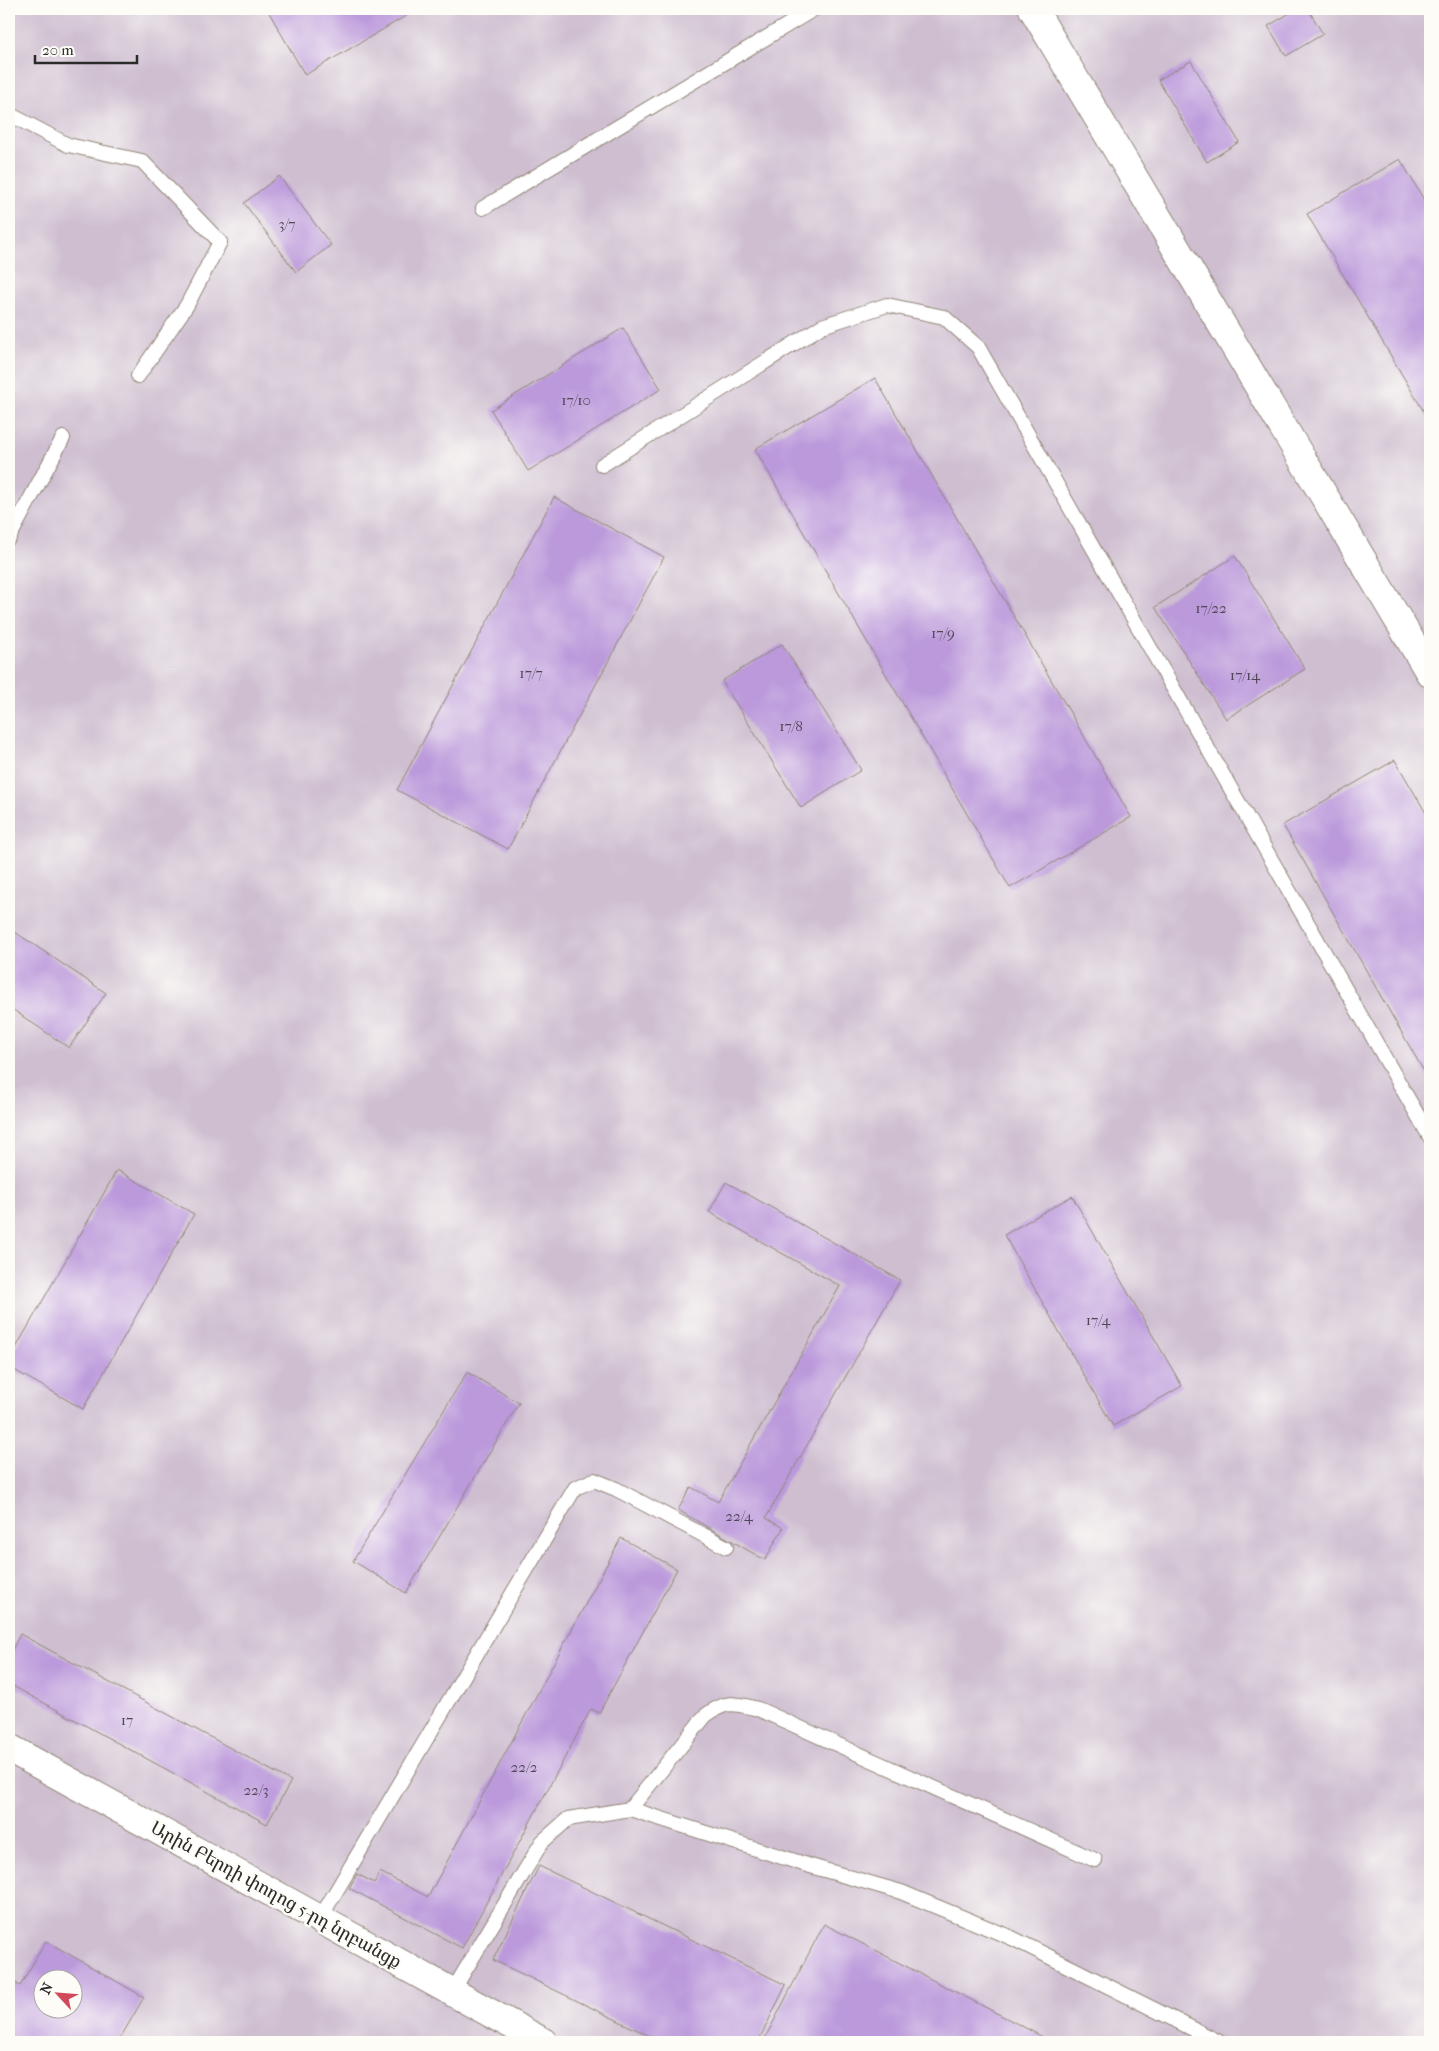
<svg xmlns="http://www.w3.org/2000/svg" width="1439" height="2051" font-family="'IM FELL French Canon','Noto Serif Armenian',serif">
  <rect width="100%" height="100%" fill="#fdfcf7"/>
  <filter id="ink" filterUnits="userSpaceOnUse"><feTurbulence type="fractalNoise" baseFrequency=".02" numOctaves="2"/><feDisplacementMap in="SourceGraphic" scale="10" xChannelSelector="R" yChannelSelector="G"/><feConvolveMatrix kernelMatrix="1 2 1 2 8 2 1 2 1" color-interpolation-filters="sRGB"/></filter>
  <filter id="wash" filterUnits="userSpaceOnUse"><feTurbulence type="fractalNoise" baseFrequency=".0096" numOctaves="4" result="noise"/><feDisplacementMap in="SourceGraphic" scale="20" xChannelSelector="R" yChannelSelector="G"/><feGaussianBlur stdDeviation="1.12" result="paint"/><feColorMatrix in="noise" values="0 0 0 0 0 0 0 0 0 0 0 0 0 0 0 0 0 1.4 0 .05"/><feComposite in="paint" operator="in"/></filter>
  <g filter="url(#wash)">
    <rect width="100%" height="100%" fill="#f3ddc0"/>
    <!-- industrial -->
    <path fill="#cebed0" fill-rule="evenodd" d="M 9,9 L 1430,9 L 1430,2042 L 9,2042 ZM 42,1978 L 72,1978 L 72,2008 L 42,2008 Z"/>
    <g id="blocks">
      <!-- building -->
      <g fill="#bb99db" fill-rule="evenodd">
        <polygon points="267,9 418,9 305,75"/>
        <polygon points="1297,9 1308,9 1323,34 1286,56 1268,26"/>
        <polygon points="1191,61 1239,142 1207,162 1158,80"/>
        <polygon points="1400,159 1430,210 1430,422 1307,214"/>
        <polygon points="279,176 331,245 296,272 244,203"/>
        <polygon points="623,328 661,389 528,471 491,410"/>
        <polygon points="875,378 1131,817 1010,888 755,449"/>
        <polygon points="554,497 664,557 508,849 397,790"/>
        <polygon points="1235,556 1305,669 1226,719 1155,607"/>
        <polygon points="782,644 861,770 801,808 722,681"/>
        <polygon points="1395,760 1430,820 1430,1082 1283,825"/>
        <polygon points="9,928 106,993 69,1048 9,1007"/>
        <polygon points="117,1170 194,1214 83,1409 9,1367 9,1360"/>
        <polygon points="726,1182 900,1280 766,1518 783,1528 765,1560 678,1510 691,1487 718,1502 840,1286 709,1212"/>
        <polygon points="1072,1196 1182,1386 1113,1426 1004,1235"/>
        <polygon points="467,1372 519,1403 406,1593 353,1561"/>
        <polygon points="621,1538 677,1569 599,1713 591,1709 462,1948 349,1888 357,1874 374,1883 380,1872 428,1897"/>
        <polygon points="20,1634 291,1781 267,1824 9,1684 9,1656"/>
        <polygon points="539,1866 786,1985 758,2042 662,2042 493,1960"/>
        <polygon points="824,1924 1041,2036 1053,2042 763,2042"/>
        <path d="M 46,1941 L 144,1997 L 118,2042 L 9,2042 L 9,1979 L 20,1986 ZM 42,1978 L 72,1978 L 72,2008 L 42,2008 Z"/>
      </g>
    </g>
  </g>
  <g filter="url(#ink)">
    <use href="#blocks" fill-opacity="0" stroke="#8f8476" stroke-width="1"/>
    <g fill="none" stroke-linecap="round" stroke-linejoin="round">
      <defs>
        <g id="lane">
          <polyline points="9,114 68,145 142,161 220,242 187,305 138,376"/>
          <polyline points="483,208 814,9"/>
          <polyline points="602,465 822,326 887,305 944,317 978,347 1430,1137"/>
          <polyline points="9,538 63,438"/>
          <path d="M 630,1809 L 705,1716 C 726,1700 734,1703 758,1709 L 1095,1860"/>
          <polyline points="319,1920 575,1488 594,1480 616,1489 726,1547"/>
          <polyline points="452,1992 542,1842 568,1819 630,1809 807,1865 901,1892 1012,1938 1219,2042"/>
        </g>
        <polyline id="street" points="1033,9 1430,673"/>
        <polyline id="secondary" points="9,1748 543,2042"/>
      </defs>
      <!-- lane casing -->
      <use href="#lane" stroke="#8f8476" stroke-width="16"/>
      <!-- street casing -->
      <use href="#street" stroke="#8f8476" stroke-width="30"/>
      <!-- secondary casing -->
      <use href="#secondary" stroke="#8f8476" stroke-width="30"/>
      <!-- lane -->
      <use href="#lane" stroke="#fff" stroke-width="14"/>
      <!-- street -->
      <use href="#street" stroke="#fff" stroke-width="28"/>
      <!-- secondary -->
      <use href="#secondary" stroke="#fff" stroke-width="28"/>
    </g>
  </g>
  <g text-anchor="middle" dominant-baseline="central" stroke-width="5" stroke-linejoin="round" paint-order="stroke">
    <!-- number labels -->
    <g font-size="15" fill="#4f4657">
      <text x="287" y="224">3/7</text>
      <text x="576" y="400">17/10</text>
      <text x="1211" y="608">17/22</text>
      <text x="943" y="633">17/9</text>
      <text x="531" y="673">17/7</text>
      <text x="1245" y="675">17/14</text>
      <text x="791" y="726">17/8</text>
      <text x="1098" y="1320">17/4</text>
      <text x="739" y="1516">22/4</text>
      <text x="127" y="1720">17</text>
      <text x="524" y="1767">22/2</text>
      <text x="256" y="1790">22/3</text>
    </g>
    <!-- street labels -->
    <g font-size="18" fill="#2b2b2b" stroke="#fdfcf7">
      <text transform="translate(276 1895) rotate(29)">Արին Բերդի փողոց 5-րդ նրբանցք</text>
    </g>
  </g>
  <!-- margin -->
  <rect width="1439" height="2051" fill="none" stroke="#fdfcf7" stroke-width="30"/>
  <!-- north arrow -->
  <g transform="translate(58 1994) rotate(296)"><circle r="24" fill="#fdfcf7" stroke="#a9a8a5"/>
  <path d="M0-4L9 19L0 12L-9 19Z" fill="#d1495b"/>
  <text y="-8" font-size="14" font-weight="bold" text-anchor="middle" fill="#2b2b2b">N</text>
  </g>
  <!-- scale -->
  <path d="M35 55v8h102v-8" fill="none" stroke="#2b2b2b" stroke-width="2.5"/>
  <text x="42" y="55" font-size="15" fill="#2b2b2b" stroke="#fdfcf7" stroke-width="4" paint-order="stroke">20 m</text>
</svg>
